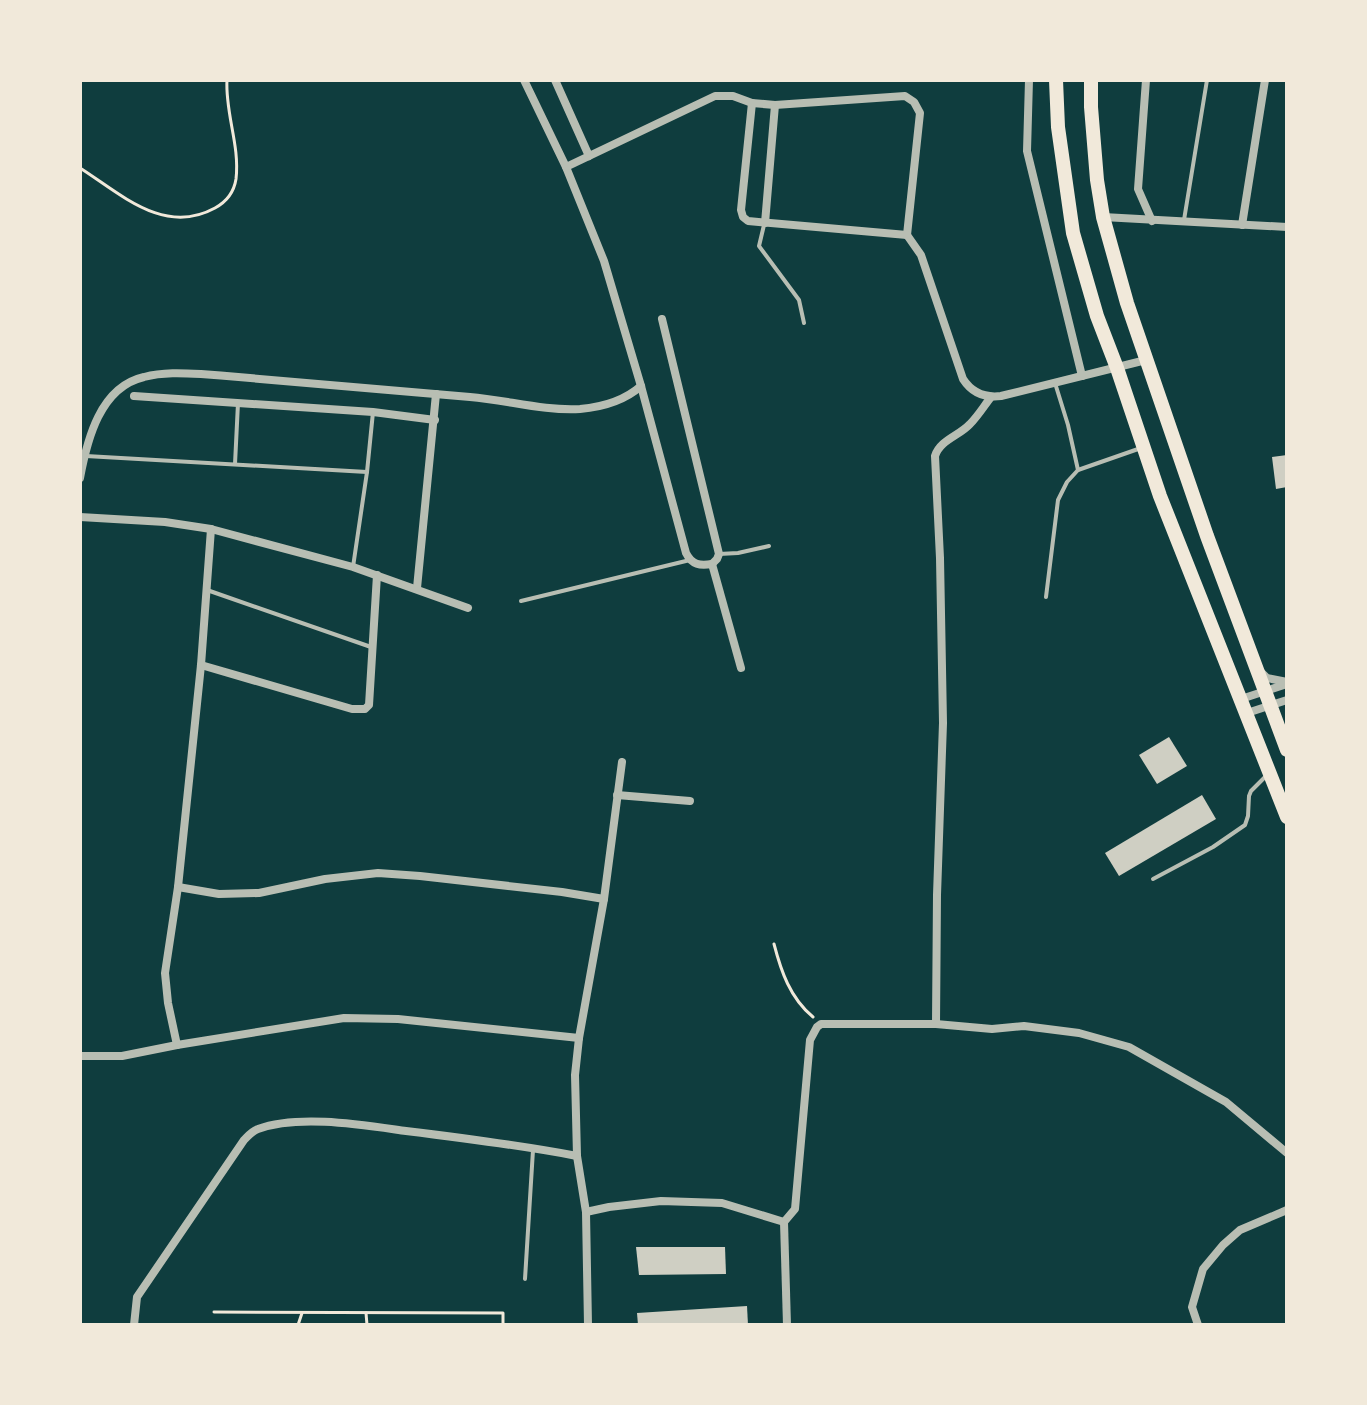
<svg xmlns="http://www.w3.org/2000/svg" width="1367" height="1405" font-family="Mulish,sans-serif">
  <rect width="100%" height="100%" fill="#0f3d3e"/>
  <!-- building -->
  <g fill="#cfcfc3">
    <polygon points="1287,455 1287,487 1276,489 1272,457"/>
    <polygon points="1169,737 1187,766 1157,784 1139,755"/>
    <polygon points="1202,795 1216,819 1119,876 1105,853"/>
    <polygon points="636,1247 725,1247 726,1274 639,1275"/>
    <polygon points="747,1306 748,1325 638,1325 637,1313"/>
  </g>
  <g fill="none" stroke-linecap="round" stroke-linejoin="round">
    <!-- path -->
    <g stroke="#f1e9da" stroke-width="3">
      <path d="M 80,168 C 121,194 164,236 215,208 C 226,202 234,192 236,179 C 240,145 225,113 227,80"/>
      <path d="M 774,944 C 781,971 790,998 813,1017"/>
      <polyline points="214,1312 503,1313 503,1325"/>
      <polyline points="366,1313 367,1325"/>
      <polyline points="298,1325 302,1313"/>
    </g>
    <!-- service -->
    <g stroke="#b8beb3" stroke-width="4">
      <polyline points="1184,220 1207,80"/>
      <polyline points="764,225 759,246 799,300 804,323"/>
      <polyline points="1055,383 1068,425 1078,470"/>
      <polyline points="86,456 367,472"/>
      <polyline points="235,464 238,403"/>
      <polyline points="719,554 738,553 769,546"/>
      <polyline points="353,567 367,472 373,412"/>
      <polyline points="207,590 371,647"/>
      <polyline points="1046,597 1058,500 1067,482 1078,470 1141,448"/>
      <polyline points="521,601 690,560"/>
      <polyline points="1153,879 1213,847 1245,825 1248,816 1249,796 1251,791 1267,775"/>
      <polyline points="525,1279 533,1150"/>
    </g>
    <!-- minor -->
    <g stroke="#b8beb3" stroke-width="8">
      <path d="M 524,80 L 566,167 L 604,261 L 641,386 L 686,553 C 692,565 700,566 712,564"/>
      <polyline points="555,80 589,156"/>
      <polyline points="1029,80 1027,151 1082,376"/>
      <polyline points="1146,80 1138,189 1152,221"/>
      <polyline points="752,103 741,210 743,217 748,221 907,235"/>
      <polyline points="566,167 715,96 733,96 752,103 775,105 905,96 914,102 920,113 907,235"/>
      <polyline points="1103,217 1287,227"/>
      <polyline points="765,223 775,105"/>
      <polyline points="1242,225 1265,80"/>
      <path d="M 907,235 L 921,255 L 963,379 C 972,393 985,398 1001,396 L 1146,360"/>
      <polyline points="662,319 719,554 717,559 712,564"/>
      <polyline points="134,396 373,412 435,420"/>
      <path d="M 80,478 C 87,440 100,387 144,377 C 163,372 182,373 201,374 C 291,381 381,389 470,397 C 507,400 543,411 580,409 C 603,407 624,401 641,386"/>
      <polyline points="80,517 165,522 211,529 353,567 468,608"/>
      <polyline points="712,564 741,668"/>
      <polyline points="417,588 436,394"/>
      <polyline points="201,665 352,709 365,709 369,705 377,575"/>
      <polyline points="1260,671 1267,678 1287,682"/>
      <polyline points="1241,699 1287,684"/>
      <polyline points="1247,713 1287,700"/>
      <polyline points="617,795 690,801"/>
      <polyline points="178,887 219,894 259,893 325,879 378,873 420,876 562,892 604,899"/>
      <path d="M 936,1024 L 937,895 L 943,723 L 940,558 L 935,456 C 940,440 959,436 970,424 C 978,416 984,406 991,397"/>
      <polyline points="177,1045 168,1003 165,973 178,887 201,665 211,529"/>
      <polyline points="80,1056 122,1056 177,1045 344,1018 398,1019 579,1038"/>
      <polyline points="586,1212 609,1207 661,1201 722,1203 784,1222"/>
      <polyline points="784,1222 795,1209 810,1040 817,1027 821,1024 936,1024 992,1029 1024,1026 1079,1033 1129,1047 1226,1102 1287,1153"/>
      <polyline points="784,1222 787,1325"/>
      <path d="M 134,1325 L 137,1297 L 244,1140 C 248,1136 252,1131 258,1129 C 299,1114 363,1125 406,1131 C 463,1138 520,1145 577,1156"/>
      <polyline points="588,1325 586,1212 577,1156 575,1075 579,1038 604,899 622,762"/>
      <polyline points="1198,1325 1192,1307 1203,1269 1223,1245 1240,1230 1287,1210"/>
    </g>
    <!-- primary -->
    <g stroke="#f1e9da" stroke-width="14">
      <polyline points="1056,80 1058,127 1073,233 1097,316 1117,368 1160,496 1287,817"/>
      <polyline points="1091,80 1091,107 1097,180 1103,217 1127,303 1207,536 1287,750"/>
    </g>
  </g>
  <!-- border -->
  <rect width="1367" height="1405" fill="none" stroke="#f1e9da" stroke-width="164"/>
</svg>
